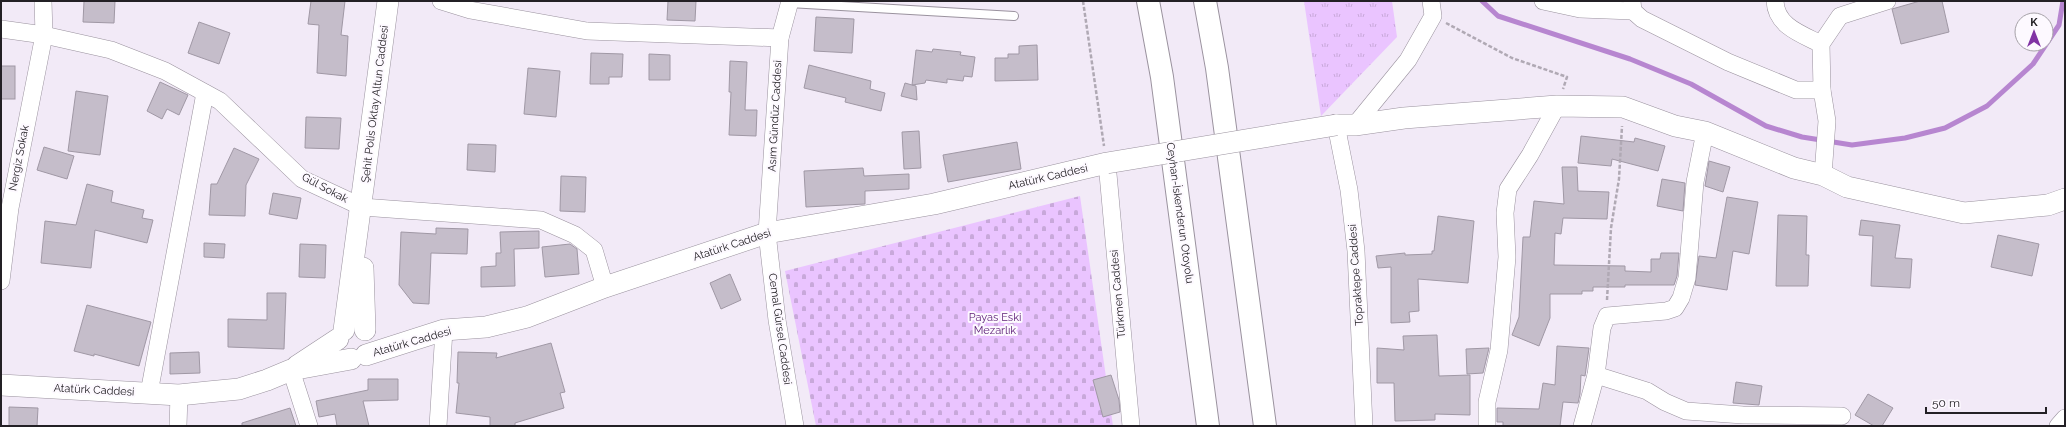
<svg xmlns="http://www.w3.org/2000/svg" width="2066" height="427" font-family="Raleway,sans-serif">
  <defs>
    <pattern id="cemetery-stones" width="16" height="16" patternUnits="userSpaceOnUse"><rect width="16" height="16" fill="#eac4ff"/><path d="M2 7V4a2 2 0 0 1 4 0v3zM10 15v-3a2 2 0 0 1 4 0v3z" fill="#c8a8da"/></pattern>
    <pattern id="park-tufts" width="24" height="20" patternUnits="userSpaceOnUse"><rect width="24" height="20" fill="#eac4ff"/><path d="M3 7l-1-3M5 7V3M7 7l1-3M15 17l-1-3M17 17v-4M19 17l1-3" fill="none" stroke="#c8a8da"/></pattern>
  </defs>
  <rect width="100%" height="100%" fill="#f2eaf7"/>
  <!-- cemetery -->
  <polygon fill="url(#cemetery-stones)" points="1080,196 1113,426 816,426 785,271"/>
  <!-- park -->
  <polygon fill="url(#park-tufts)" points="1304,1 1392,1 1397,37 1321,116"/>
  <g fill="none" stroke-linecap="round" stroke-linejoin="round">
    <!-- stream -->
    <polyline stroke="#b786d0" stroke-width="5" points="1482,1 1498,16 1630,59 1691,84 1766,126 1802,137 1852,145 1905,138 1945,128 1987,106 2033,64 2059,25 2063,1"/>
  </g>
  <!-- building -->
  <g fill="#c5bdca" stroke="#a098a5">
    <polygon points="84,1 115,1 114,23 83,22"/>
    <polygon points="311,1 345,1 341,35 348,36 346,76 317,73 319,25 308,24"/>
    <polygon points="668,1 696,1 695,21 667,20"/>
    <polygon points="1920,1 1942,1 1949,32 1901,44 1892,9"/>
    <polygon points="816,17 854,19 852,53 814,51"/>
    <polygon points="199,22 230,33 219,64 188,53"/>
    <polygon points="1037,45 1038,80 995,81 995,58 1008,58 1008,54 1019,54 1019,46"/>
    <polygon points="933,49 961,52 960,55 975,57 972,77 964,76 963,81 947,79 947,83 926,80 925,83 912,85 916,86 917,100 901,96 905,83 912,85 916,50 932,52"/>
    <polygon points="591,53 623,54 622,77 609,77 609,84 590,84"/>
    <polygon points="649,54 670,55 670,80 649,80"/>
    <polygon points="730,61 747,62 745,110 757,110 756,136 729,135 731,92 729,92"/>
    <polygon points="809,65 871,81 870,89 885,93 881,111 845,102 846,98 804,88"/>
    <rect x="1" y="66" width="14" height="33"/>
    <polygon points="528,68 560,71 556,117 524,114"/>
    <polygon points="160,82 188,95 179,115 167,109 162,119 147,111"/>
    <polygon points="76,91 108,96 100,155 68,151"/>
    <polygon points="306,117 341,118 339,149 305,148"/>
    <polygon points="919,131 921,168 904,169 902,132"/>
    <polygon points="1581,136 1634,142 1635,138 1665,146 1658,171 1612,159 1611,166 1578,163"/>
    <polygon points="1017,142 1021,169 948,182 943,155"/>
    <polygon points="468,144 496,145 495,172 467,170"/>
    <polygon points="44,147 74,156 67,179 37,170"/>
    <polygon points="234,148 259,159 246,185 245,216 209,215 211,184 217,184"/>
    <polygon points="1709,161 1730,167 1723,192 1705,186"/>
    <polygon points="1562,167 1577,167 1578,191 1609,192 1607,219 1563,218 1561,234 1555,233 1554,265 1625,266 1625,271 1651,272 1651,259 1660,259 1661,253 1679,253 1677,276 1674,285 1625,285 1625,287 1593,287 1593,291 1582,291 1582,294 1550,294 1550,318 1539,346 1512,335 1519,317 1523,237 1530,237 1534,201 1564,204"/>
    <polygon points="863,168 864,176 909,174 909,189 865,191 865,204 806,207 804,171"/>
    <polygon points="561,176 586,177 585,212 560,211"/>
    <polygon points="1662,179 1685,183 1683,211 1657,206"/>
    <polygon points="87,184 113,191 111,202 144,210 142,218 153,220 147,243 95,230 91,268 41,263 45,221 76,225"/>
    <polygon points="273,193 301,198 297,219 269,214"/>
    <polygon points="1727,197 1758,202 1749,254 1733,251 1727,290 1695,285 1699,256 1716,258"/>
    <polygon points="1778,215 1807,216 1806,255 1809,255 1808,286 1776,286"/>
    <polygon points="1438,216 1474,221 1468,283 1418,279 1419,311 1409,312 1410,322 1391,323 1391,267 1378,268 1376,256 1405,253 1405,255 1432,254 1432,251 1434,251"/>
    <polygon points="1861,220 1900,225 1895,258 1912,259 1910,288 1871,286 1873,236 1859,235"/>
    <polygon points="436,228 468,229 467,254 431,253 429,304 413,303 399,285 401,232 436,234"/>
    <polygon points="539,231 539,248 514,249 515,286 481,287 481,267 496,266 496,253 501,253 500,232"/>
    <polygon points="1998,235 2039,244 2032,276 1991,267"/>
    <polygon points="204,243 225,244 224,258 204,257"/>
    <polygon points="300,244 326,245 325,278 299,277"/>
    <polygon points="570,244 577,249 579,274 545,277 542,247"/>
    <polygon points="730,274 741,300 721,309 710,283"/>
    <polygon points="267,293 286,293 284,349 228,347 228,319 267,320"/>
    <polygon points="87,305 151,322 139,366 94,354 94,356 74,351"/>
    <polygon points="1437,335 1439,376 1470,375 1470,415 1435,414 1435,420 1395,421 1394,383 1377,383 1377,348 1404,350 1403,336"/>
    <polygon points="551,343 565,392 560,393 564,408 515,423 515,426 490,426 490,417 456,413 459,383 457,383 458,352 497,353 496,358"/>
    <polygon points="1557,346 1589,348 1585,376 1581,375 1580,394 1578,403 1563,402 1560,426 1503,426 1503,422 1497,422 1497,408 1539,409 1543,383 1555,385"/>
    <polygon points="1489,348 1483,373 1467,374 1466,349"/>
    <polygon points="199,352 200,373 170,374 170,353"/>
    <polygon points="1111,375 1119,400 1120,412 1103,417 1093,380"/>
    <polygon points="368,379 398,379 398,400 363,401 369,426 337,426 335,414 319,417 316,401 368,390"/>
    <polygon points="1736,382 1762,386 1759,405 1733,403"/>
    <polygon points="1868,394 1893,408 1882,426 1874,426 1855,415"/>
    <polygon points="9,407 38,408 37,426 9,426"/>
    <polygon points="290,408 296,426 242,426 242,423"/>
  </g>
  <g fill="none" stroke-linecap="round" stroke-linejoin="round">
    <defs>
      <polyline id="service" points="789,3 1014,16"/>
      <g id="minor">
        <polyline points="441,1 470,10 587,31 780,38"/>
        <polyline points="790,1 780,38 767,233 777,320 795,426"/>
        <polyline points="1543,1 1580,9 1633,11"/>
        <polyline points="1632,1 1633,11 1642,19 1728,62 1796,90 1822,90"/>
        <path d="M 1775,1 C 1776,26 1801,34 1821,44"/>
        <polyline points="1,29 44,35 111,50 165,71 220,101 302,179 362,207 541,220 575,235 594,250 605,287"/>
        <polyline points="1336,125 1349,190 1356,251 1364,426"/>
        <polyline points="1355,125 1408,60 1433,16 1431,1"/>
        <polyline points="1107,163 1131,426"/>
        <polyline points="1823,175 1827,121 1822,90 1821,44 1840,16 1887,1"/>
        <polyline points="1,281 10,208 44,35 43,1"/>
        <polyline points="291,370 309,426"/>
        <polyline points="1596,375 1647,391 1665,402 1686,411 1743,415 1842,416"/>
        <polyline points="149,393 205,93"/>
        <polyline points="178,426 179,395"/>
        <polyline points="438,426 444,330"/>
        <polyline points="1487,426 1487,402 1499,350 1507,257 1505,213 1508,189 1530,155 1557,106"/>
        <polyline points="1582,426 1596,375 1602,328 1607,316 1666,311 1675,308 1681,298 1687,278 1695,182 1705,132"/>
        <polyline points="2058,426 2065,418"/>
      </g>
      <g id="tertiary">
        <polyline points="1336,125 1355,125 1404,118 1557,106 1623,107 1675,126 1705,132 1794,168 1823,175 1847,187 1964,213 2048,205 2065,199"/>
        <polyline points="363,268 365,330"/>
        <polyline points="344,330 388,1"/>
        <polyline points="366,355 444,330 486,327 527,317 605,287 767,233 934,204 1107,163"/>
        <polyline points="297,366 338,339"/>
        <polyline points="1,385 179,395 208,392 239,389 267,380 291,370 351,359"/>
      </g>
      <g id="motorway">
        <polyline points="1148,1 1162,77 1208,426"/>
        <polyline points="1205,1 1217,68 1265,426"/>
      </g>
    </defs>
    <!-- service casing -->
    <use href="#service" stroke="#9a929e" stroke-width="10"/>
    <!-- minor casing -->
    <use href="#minor" stroke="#9a929e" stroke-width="18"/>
    <!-- tertiary casing -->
    <use href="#tertiary" stroke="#9a929e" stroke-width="22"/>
    <!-- motorway casing -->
    <use href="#motorway" stroke="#9a929e" stroke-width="24"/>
    <!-- path -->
    <g stroke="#b0a9b4" stroke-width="2.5" stroke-dasharray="4 2" stroke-linecap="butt">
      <polyline points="1083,1 1104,146"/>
      <polyline points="1446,23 1512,58 1567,77 1563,89"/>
      <polyline points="1607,300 1611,228 1619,179 1622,126"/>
    </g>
    <!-- service -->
    <use href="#service" stroke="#fff" stroke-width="8"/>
    <!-- minor -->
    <use href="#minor" stroke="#fff" stroke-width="17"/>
    <!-- tertiary -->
    <use href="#tertiary" stroke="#fff" stroke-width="21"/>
    <!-- motorway -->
    <use href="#motorway" stroke="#fff" stroke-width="22"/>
    <defs>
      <polyline id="tertiary-bridge" points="1107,163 1336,125"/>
    </defs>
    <!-- tertiary-bridge casing -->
    <use href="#tertiary-bridge" stroke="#9a929e" stroke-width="22" stroke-linecap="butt"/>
    <!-- tertiary-bridge -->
    <use href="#tertiary-bridge" stroke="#fff" stroke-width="21"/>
  </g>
  <g text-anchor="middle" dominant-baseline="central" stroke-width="4" stroke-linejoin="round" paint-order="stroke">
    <!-- street labels -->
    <g font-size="11" fill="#232025" stroke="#fdf9ff">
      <text transform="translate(375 104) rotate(-83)">Şehit Polis Oktay Altun Caddesi</text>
      <text transform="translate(775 116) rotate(-87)">Asım Gündüz Caddesi</text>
      <text transform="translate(19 158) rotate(-79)">Nergiz Sokak</text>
      <text transform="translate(1048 177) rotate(-13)">Atatürk Caddesi</text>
      <text transform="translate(325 188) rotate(28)">Gül Sokak</text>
      <text transform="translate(1180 213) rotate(82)">Ceyhan-İskenderun Otoyolu</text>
      <text transform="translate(732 245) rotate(-18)">Atatürk Caddesi</text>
      <text transform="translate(1356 275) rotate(-94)">Topraktepe Caddesi</text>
      <text transform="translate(1118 294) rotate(-95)">Türkmen Caddesi</text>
      <text transform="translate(780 329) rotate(82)">Cemal Gürsel Caddesi</text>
      <text transform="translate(412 342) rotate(-16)">Atatürk Caddesi</text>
      <text transform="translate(94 390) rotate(3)">Atatürk Caddesi</text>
    </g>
    <!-- park labels -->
    <g font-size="11" fill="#5a1b75" stroke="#fdf9ff">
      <text x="995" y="317">Payas Eski<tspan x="995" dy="13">Mezarlık</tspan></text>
    </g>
  </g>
  <!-- border -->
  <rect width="2066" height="427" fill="none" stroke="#232025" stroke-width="4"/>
  <!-- north arrow -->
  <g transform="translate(2034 32)"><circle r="19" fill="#fdf9ff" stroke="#a6a2a8"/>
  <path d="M0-3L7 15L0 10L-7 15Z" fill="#8133a4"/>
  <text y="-6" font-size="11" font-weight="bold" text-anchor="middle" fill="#232025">K</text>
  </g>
  <!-- scale -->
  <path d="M1926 407v6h120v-6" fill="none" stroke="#232025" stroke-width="2"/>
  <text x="1932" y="407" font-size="12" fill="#232025" stroke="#fdf9ff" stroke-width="3" paint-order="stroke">50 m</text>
</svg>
